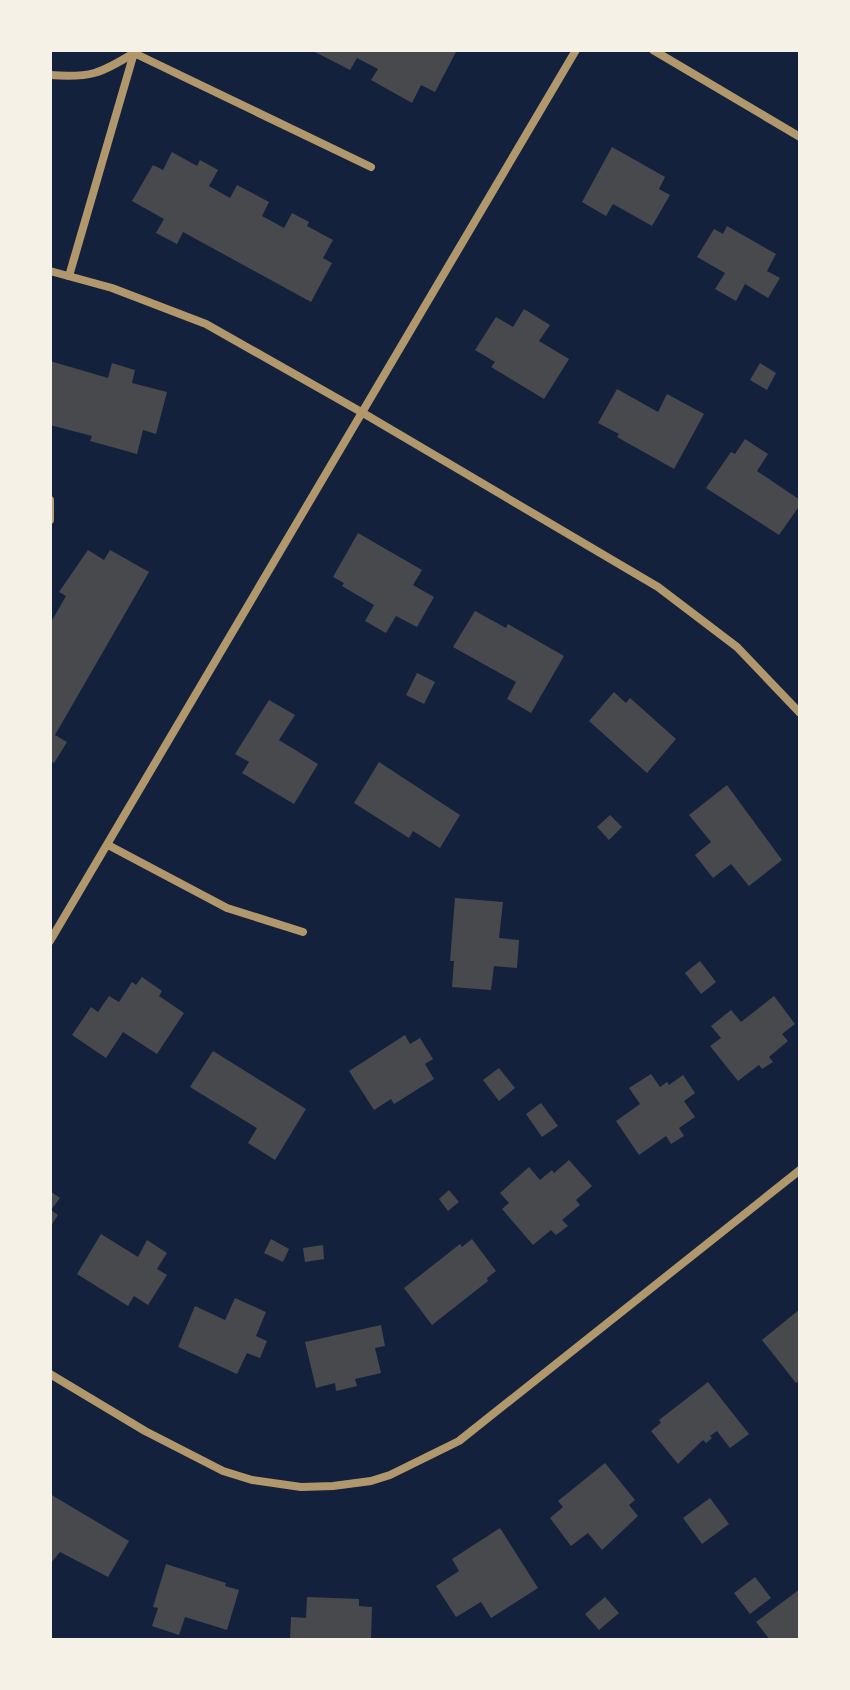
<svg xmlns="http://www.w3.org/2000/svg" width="850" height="1690" font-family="Signika,sans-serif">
  <rect width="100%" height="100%" fill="#14213d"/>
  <!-- building -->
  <g fill="#48494c">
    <polygon points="317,50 453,50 456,52 435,92 421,85 412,103 371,80 378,69 357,58 350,70 315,52"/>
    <polygon points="612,147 665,177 659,189 670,195 652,226 613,204 606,216 582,202"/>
    <polygon points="172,152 197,166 200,160 218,170 209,186 230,198 237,185 269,202 262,216 284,228 292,213 309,222 307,226 333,240 323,258 332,263 311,302 183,232 177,244 156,233 164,219 132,201 153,165 163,170"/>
    <polygon points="727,226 776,254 767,271 780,278 768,298 745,284 736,301 715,289 725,273 697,257 714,229 723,234"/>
    <polygon points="524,309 550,325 539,341 569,359 544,399 491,367 495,362 475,350 496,317 513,327"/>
    <polygon points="50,361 108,378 112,363 135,370 132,383 167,392 156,434 143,430 137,454 90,441 92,436 50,425"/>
    <polygon points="760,363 776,373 767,390 750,380"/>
    <polygon points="617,389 658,412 667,394 704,414 674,469 617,437 619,434 598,423"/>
    <polygon points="745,439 768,454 757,471 800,500 800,505 779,535 706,488 731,452 735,454"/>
    <polygon points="358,533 422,570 413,585 434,597 417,627 396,616 386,633 365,621 374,605 342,586 344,583 333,577"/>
    <polygon points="88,550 104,560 110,550 149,572 55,735 67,742 54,763 50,761 50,624 66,596 59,592"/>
    <polygon points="475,611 506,628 508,624 564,656 531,713 507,699 516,682 453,647"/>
    <polygon points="417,673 435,682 424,704 406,695"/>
    <polygon points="614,692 626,703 630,698 676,739 647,773 589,721"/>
    <polygon points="269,700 295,715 279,740 318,764 294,804 242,773 249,762 235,754"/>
    <polygon points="379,762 460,815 440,848 413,831 409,838 354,803"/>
    <polygon points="727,785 782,860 749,886 731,864 713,878 695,855 711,842 689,815"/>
    <polygon points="610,815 622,827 609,840 597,827"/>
    <polygon points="455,898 503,902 499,938 519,940 517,968 494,966 491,990 452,987 454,961 450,961"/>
    <polygon points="700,961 716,982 701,994 685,973"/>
    <polygon points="142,977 162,991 159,996 184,1013 157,1054 123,1032 106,1058 72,1035 91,1007 98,1012 109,996 119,1002 132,982 136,985"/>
    <polygon points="774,996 795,1024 782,1034 788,1041 769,1057 773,1062 762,1069 759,1065 738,1081 710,1046 721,1038 711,1026 731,1010 741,1022"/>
    <polygon points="405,1035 410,1044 420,1038 433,1059 425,1064 434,1079 394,1104 391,1099 374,1110 349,1071"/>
    <polygon points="213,1051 306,1109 275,1160 248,1143 257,1128 190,1087"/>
    <polygon points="499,1068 515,1088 499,1101 483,1080"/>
    <polygon points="651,1074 660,1087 667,1082 669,1085 683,1075 695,1093 684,1101 695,1117 679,1128 684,1136 671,1144 666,1136 639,1155 616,1121 640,1104 629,1088"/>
    <polygon points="541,1103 558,1126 542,1137 526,1114"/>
    <polygon points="569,1160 592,1186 576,1200 580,1205 562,1220 568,1226 556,1235 551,1230 533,1245 502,1209 509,1203 500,1193 529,1167 540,1180 552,1170 554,1173"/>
    <polygon points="449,1190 459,1202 448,1211 439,1199"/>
    <polygon points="50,1191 60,1198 51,1210 58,1215 50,1227"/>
    <polygon points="101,1234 138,1257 147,1240 167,1253 157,1269 167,1275 148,1305 134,1296 128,1306 77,1274"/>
    <polygon points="271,1239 289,1249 283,1262 264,1253"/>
    <polygon points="472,1239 496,1271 487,1278 488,1281 432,1325 404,1288 460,1244 462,1247"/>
    <polygon points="323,1245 324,1259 305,1262 303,1248"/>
    <polygon points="235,1298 266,1312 256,1336 267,1341 260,1358 247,1353 237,1374 178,1347 195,1306 225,1320"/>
    <polygon points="800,1309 800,1380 796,1383 762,1340"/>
    <polygon points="381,1325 385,1346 375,1348 381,1373 355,1379 357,1386 336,1391 335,1383 316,1388 305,1342"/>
    <polygon points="708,1382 749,1434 730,1448 717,1431 710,1436 712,1438 706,1443 703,1440 678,1464 651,1431 661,1423 659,1420"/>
    <polygon points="605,1463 635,1500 629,1505 638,1516 602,1550 588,1533 571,1546 550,1518 563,1507 558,1501"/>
    <polygon points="50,1494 129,1541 108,1577 60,1552 50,1564"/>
    <polygon points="710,1498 729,1524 702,1544 683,1518"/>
    <polygon points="500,1528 538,1588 491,1618 481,1602 456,1617 436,1586 459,1571 452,1559"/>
    <polygon points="166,1564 226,1583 225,1586 239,1590 227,1630 185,1617 179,1635 152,1626 158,1608 153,1607"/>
    <polygon points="755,1577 771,1598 750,1614 734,1593"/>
    <polygon points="800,1589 800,1640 770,1640 756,1622"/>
    <polygon points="307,1597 359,1599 359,1606 372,1607 371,1640 290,1640 291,1617 306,1618"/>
    <polygon points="605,1597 619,1613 599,1630 585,1614"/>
  </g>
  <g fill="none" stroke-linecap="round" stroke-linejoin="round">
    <!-- minor -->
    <g stroke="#b1986c" stroke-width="8">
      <polyline points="653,50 800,137"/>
      <path d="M 50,75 C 90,78 100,74 134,53 L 133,51"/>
      <polyline points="50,271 112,288 206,324 363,413 658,587 737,647 800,713"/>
      <polyline points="69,276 134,53 371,167"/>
      <polyline points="50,500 50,520"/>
      <polyline points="108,845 227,908 303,932"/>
      <polyline points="50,941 576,50"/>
      <polyline points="50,1374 145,1431 223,1471 252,1480 301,1487 333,1486 371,1481 390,1475 459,1441 800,1170"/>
    </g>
  </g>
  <!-- border -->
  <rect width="850" height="1690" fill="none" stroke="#f6f1e7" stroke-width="104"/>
</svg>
